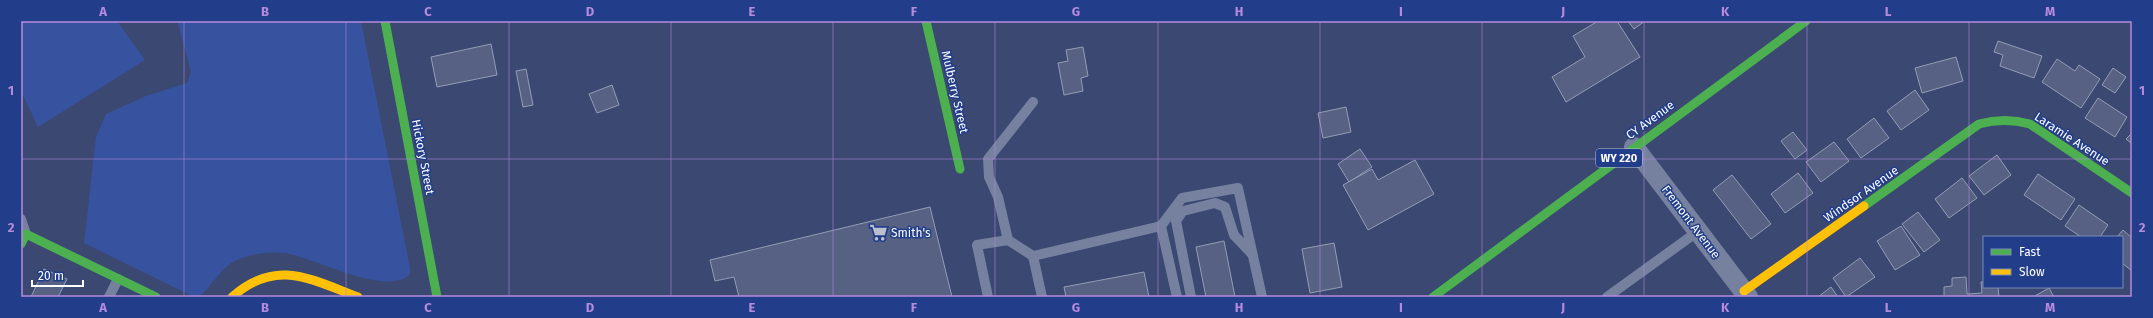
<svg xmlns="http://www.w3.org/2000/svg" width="2153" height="318" font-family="'Fira Sans',sans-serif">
  <rect width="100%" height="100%" fill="#3a4872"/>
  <!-- green -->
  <g fill="#3753a0">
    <polygon points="21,21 117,21 145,60 38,127 21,91"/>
    <path d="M 180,21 L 361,21 L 410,268 L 410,274 C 387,298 314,257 285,253 C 270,251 251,254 237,260 C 222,266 212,286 200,296 L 190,295 L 84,243 L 96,137 L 106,114 L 146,96 L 187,83 L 191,72 L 178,23 Z"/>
  </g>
  <!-- building -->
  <g fill="#566183" stroke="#959db5">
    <polygon points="1598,21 1617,21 1640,57 1566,102 1552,77 1585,57 1573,36"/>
    <polygon points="1628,21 1645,21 1634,29"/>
    <polygon points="1998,41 2042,56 2034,78 2000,66 2003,55 1994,52"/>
    <polygon points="491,44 497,75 437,87 431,57"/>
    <polygon points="1083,47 1088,76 1081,78 1083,91 1064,95 1058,63 1068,61 1066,50"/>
    <polygon points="1956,57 1963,81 1922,93 1915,68"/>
    <polygon points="2057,59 2075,71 2079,65 2100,79 2081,108 2042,82"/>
    <polygon points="2113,68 2126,77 2115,93 2102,85"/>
    <polygon points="526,69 533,105 523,107 516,71"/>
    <polygon points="612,85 619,105 597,113 589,94"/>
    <polygon points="1915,90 1929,110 1901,130 1887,111"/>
    <polygon points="2098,98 2127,117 2115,137 2085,118"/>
    <polygon points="1346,107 1351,132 1323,138 1318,113"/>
    <polygon points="1874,118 1889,138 1861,158 1847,139"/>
    <polygon points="1793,132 1807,150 1795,159 1781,141"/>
    <polygon points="2132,133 2132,144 2126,139"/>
    <polygon points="1834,142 1849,161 1821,182 1806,162"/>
    <polygon points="1360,149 1372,167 1349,182 1338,164"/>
    <polygon points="1997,155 2011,175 1984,195 1969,176"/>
    <polygon points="1415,160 1434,194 1368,230 1343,185 1372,169 1378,180"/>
    <polygon points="1798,173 1813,193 1785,213 1771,194"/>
    <polygon points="2038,174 2075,199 2061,220 2024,195"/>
    <polygon points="1732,175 1771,224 1751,239 1713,190"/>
    <polygon points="1962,178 1977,198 1949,218 1935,199"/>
    <polygon points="2079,205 2108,225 2100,237 2081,237 2065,226"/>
    <polygon points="930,207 952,297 739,297 734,277 715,281 710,260"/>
    <polygon points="1918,212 1940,240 1924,252 1902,224"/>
    <polygon points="1901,226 1920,255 1895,270 1877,241"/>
    <polygon points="2123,230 2132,238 2132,271 2122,263 2122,237 2117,237"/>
    <polygon points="1224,241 1235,297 1206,297 1196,247"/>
    <polygon points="1334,243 1342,287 1310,293 1302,249"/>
    <polygon points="1860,258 1875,277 1846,297 1833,278"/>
    <polygon points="44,269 67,279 58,297 31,297"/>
    <polygon points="1144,272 1149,297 1066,297 1064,287"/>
    <polygon points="1966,277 1967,294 1982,293 1981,282 1984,282 1984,287 1998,287 1999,297 1944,297 1944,287 1952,286 1952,278"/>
    <polygon points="1831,287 1838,297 1818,297"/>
    <polygon points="2049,288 2054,297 2033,297"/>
  </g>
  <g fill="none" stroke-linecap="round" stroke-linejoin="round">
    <!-- lane -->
    <g stroke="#76819f" stroke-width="10">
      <polyline points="21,219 26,234"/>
      <polyline points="1161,226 1182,198 1238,188 1262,297"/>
      <polyline points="1008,240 998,197 989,177 988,159 1033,102"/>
      <polyline points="1033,256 1042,297"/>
      <polyline points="109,297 118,279"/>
      <polyline points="988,297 977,245 1008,240 1033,256 1161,226 1177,297"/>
      <polyline points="1191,297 1176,221 1183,211 1215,203 1225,207 1234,235 1252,254"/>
      <polyline points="1607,297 1697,232"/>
    </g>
    <!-- street -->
    <polyline stroke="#76819f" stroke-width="20" points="1634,147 1748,297"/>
    <!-- fast -->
    <g stroke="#4caf50" stroke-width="9">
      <polyline points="385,21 437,297"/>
      <polyline points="926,21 960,169"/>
      <path d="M 1864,206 L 1979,124 C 1997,119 2012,119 2030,124 L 2132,193"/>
      <polyline points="21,244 26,234 156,297"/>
      <polyline points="1433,297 1806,21"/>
    </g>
    <!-- slow -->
    <g stroke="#ffc107" stroke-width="9">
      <polyline points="1744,291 1864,206"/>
      <path d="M 232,297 C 276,258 310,279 358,297"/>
    </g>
  </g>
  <!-- grid -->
  <path fill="none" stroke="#b68bdc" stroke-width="1" stroke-opacity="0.55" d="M 184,21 L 184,297M 346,21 L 346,297M 509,21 L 509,297M 671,21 L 671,297M 833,21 L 833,297M 995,21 L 995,297M 1158,21 L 1158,297M 1320,21 L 1320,297M 1482,21 L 1482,297M 1644,21 L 1644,297M 1807,21 L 1807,297M 1969,21 L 1969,297M 21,159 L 2132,159"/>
  <!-- icons -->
  <defs>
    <symbol id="supermarket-bare" viewBox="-9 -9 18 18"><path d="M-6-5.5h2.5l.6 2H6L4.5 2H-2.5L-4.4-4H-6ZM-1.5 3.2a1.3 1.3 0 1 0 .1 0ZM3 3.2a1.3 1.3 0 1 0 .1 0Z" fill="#babfce" stroke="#223d8a" stroke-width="2.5" paint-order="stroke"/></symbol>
  </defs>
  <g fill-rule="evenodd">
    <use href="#supermarket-bare" x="866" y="220" width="25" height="25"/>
  </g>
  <g text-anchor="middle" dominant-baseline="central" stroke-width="3" stroke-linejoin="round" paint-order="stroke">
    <!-- shield labels -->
    <rect fill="#223d8a" stroke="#bdc5dc" stroke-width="1" x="1596" y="149" width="46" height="18" rx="3"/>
    <g font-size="11" font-weight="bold" fill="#fff">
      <text x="1619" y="158">WY 220</text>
    </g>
    <!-- street labels -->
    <g font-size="12" fill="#fff" stroke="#223d8a">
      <text transform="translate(955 92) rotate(77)">Mulberry Street</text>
      <text transform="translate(1650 120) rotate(-36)">CY Avenue</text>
      <text transform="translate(2072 139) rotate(33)">Laramie Avenue</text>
      <text transform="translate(423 157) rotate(79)">Hickory Street</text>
      <text transform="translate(1861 194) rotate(-35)">Windsor Avenue</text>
      <text transform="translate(1691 222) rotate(53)">Fremont Avenue</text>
    </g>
    <!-- poi labels -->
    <g font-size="12" fill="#fff" stroke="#223d8a" text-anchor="start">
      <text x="891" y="233">Smith's</text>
    </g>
  </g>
  <!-- border -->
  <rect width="2153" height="318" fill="none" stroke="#223d8a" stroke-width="44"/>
  <!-- legend -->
  <rect x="1983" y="236" width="140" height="52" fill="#223d8a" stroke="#7a8bb9"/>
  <rect x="1991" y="249" width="20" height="6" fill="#4caf50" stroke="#7a8bb9"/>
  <text x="2019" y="256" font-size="12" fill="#ffffff">Fast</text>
  <rect x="1991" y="269" width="20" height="6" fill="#ffc107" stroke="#7a8bb9"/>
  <text x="2019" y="276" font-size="12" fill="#ffffff">Slow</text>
  <!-- scale -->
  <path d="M32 280v6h51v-6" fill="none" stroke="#ffffff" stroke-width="2"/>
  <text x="38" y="280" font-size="12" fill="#ffffff" stroke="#223d8a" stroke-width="3" paint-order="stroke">20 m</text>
  <rect x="22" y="22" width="2109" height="274" fill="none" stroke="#b68bdc" stroke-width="1.5"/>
  <g font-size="13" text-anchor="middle" font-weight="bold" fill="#b68bdc">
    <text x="103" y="16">A</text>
    <text x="265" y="16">B</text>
    <text x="428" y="16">C</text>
    <text x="590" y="16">D</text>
    <text x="752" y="16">E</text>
    <text x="914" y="16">F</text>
    <text x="1076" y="16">G</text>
    <text x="1239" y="16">H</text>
    <text x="1401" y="16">I</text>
    <text x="1563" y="16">J</text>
    <text x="1725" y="16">K</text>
    <text x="1888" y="16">L</text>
    <text x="2050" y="16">M</text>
    <text x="11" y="95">1</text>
    <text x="2142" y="95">1</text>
    <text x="11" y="232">2</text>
    <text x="2142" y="232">2</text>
    <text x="103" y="312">A</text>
    <text x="265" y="312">B</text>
    <text x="428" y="312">C</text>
    <text x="590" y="312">D</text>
    <text x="752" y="312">E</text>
    <text x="914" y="312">F</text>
    <text x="1076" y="312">G</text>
    <text x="1239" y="312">H</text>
    <text x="1401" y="312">I</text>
    <text x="1563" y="312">J</text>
    <text x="1725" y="312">K</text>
    <text x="1888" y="312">L</text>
    <text x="2050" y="312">M</text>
  </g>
</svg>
